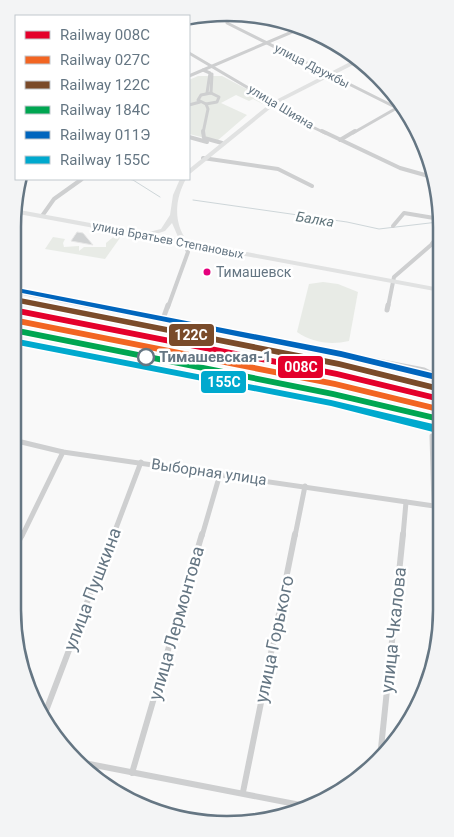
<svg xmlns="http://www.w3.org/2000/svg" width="454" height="837" font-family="Roboto,sans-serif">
  <rect width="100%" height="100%" fill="#f9f9f9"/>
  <!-- green -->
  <g fill="#e8ebe6">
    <polygon points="198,76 222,76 269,101 263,104 253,99 249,101 236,95 221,103 247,115 217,141 189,134 189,80"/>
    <polygon points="117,234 122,235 105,259 45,249 53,237 65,239 63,243 64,247 79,246 79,251 84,247 106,247 106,243"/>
    <path d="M 323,282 L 338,284 L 358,292 L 349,341 C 331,345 313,343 297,332 L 309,284 Z"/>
    <polygon points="435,439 440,439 441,503 437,501 435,496"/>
  </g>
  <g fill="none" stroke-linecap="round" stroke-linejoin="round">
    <!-- stream -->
    <g stroke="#ced6d9" stroke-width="1">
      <polyline points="128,179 133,180 160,197"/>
      <polyline points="193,200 347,222 379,229 438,222"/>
    </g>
  </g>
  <!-- building -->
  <g fill="#d0d2d3" stroke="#e8e8e8">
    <polygon points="77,232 83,233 93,245 71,241"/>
    <polygon points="159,349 178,353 204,358 200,368 155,359"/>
  </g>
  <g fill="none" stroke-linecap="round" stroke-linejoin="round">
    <!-- street-far3 -->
    <g stroke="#cecfd0" stroke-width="3">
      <polyline points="220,17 227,19 227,23 407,113"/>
      <polyline points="189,53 274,103 300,121 325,133"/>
      <polyline points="203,70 210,73 207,93"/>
      <polyline points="189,76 299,29"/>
      <polygon points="211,93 219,97 217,102 206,104 198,100 201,95"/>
      <polyline points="211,93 212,74"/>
      <polyline points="189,105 200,102"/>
      <polyline points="203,133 208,109 206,104"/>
      <polyline points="353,133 402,105"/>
    </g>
    <!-- street-far2 -->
    <g stroke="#cecfd0" stroke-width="4">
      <polyline points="203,131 204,138 222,143"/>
      <polyline points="322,131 400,168 432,177"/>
      <polyline points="189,137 207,142"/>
      <polyline points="340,140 355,131"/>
      <polyline points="203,158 278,169 312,186"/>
      <polyline points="42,216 54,199 82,179"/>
      <polyline points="393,226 404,213 440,219"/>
      <polyline points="13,291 94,307"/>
      <polyline points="168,307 188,252 185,244"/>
      <polyline points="388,307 394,277 431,245 440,233"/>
    </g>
    <!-- street-far1 -->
    <g stroke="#cecfd0" stroke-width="5">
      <polyline points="88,305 424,370 440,378"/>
      <polyline points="387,310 388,305"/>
      <polyline points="163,319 168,305"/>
      <polyline points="432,436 434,506"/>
      <polyline points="13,440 63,452 441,507"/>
      <polyline points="22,536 63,452"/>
      <polyline points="113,536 141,462"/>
      <polyline points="202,536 220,474"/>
      <polyline points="295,536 305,486"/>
      <polyline points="403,536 406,502"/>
    </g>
    <!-- street -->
    <g stroke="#cecfd0" stroke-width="6">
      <polyline points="13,553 22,534"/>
      <polyline points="44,716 113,534"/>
      <polyline points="380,758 403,534"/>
      <polyline points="79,762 311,807"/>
      <polyline points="132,773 202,534"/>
      <polyline points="243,792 295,534"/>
    </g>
    <!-- primary -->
    <g fill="#e1e2e2" fill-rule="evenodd">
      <polygon points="354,60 357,63 276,104 191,173 189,174 189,169 272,102"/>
      <path d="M 180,179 L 186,179 C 175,199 173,222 187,241 L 440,288 L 440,292 L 13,213 L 14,209 L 145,233 L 161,229 L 170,215 L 173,195 ZM 172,223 L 179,239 L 153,235 L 165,231 Z"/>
    </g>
    <defs>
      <polygon id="rail-1" points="13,307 337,371 440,396 440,402 337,377 13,313"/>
      <polygon id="rail-2" points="13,317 335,381 438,406 440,406 440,412 438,412 335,387 13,323"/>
      <polygon id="rail-3" points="15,297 339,361 440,386 440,392 339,367 13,302 13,298"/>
      <polygon id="rail-4" points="13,327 333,391 435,415 438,416 439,418 438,420 435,421 333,397 13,333"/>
      <polygon id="rail-5" points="14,288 17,288 341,351 440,375 440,381 341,357 17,292 14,292"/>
      <polygon id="rail-6" points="13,338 331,400 433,424 436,426 437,428 436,430 433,432 331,406 13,344"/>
    </defs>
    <!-- rail-1 casing -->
    <use href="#rail-1" stroke="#fff" stroke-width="3"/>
    <!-- rail-2 casing -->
    <use href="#rail-2" stroke="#fff" stroke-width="3"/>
    <!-- rail-3 casing -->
    <use href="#rail-3" stroke="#fff" stroke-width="3"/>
    <!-- rail-4 casing -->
    <use href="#rail-4" stroke="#fff" stroke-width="3"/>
    <!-- rail-5 casing -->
    <use href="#rail-5" stroke="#fff" stroke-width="3"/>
    <!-- rail-6 casing -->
    <use href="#rail-6" stroke="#fff" stroke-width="3"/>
    <!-- rail-1 -->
    <use href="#rail-1" fill="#e4002b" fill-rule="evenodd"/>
    <!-- rail-2 -->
    <use href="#rail-2" fill="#f26522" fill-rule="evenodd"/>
    <!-- rail-3 -->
    <use href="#rail-3" fill="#7a4b2a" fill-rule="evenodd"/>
    <!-- rail-4 -->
    <use href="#rail-4" fill="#00a651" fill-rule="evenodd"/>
    <!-- rail-5 -->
    <use href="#rail-5" fill="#0065bd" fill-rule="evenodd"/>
    <!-- rail-6 -->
    <use href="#rail-6" fill="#00a9ce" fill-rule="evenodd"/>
  </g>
  <!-- markers -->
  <circle fill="#e5007d" stroke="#fff" stroke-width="2" cx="207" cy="272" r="4.5"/>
  <circle fill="#fff" stroke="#657683" stroke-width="2.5" cx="146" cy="357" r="8"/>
  <g text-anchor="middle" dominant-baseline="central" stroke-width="5" stroke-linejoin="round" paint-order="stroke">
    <!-- far-street labels -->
    <g font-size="12" fill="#657683" stroke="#fff">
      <text transform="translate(312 66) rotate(27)">улица Дружбы</text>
      <text transform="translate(281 107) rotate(31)">улица Шияна</text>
      <text transform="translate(168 240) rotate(11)">улица Братьев Степановых</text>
    </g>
    <!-- far-water labels -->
    <g font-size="14" font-style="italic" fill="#60757c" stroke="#fff">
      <text transform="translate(315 219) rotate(9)">Балка</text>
    </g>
    <!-- bus labels -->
    <g font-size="14" fill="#657683" stroke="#fff" text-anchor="start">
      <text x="216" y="272">Тимашевск</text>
    </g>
    <!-- stop labels -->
    <g font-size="15" font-weight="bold" fill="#657683" stroke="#fff" text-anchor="start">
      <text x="159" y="357">Тимашевская-1</text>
    </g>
    <!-- street labels -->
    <g font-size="15" fill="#657683" stroke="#fff">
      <text transform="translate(209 472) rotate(8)">Выборная улица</text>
    </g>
    <!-- near-street labels -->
    <g font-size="18" fill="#657683" stroke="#fff">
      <text transform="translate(92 589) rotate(-69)">улица Пушкина</text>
      <text transform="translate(176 623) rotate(-74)">улица Лермонтова</text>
      <text transform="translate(393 630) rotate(-84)">улица Чкалова</text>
      <text transform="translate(274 639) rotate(-78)">улица Горького</text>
    </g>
  </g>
  <!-- crop -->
  <path d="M0 0H454V837H0ZM227 21H227A206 206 0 0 1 433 227V610A206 206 0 0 1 227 816H227A206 206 0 0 1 21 610V227A206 206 0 0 1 227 21Z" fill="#f3f4f5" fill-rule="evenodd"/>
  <path fill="none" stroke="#657683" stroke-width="2.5" d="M227 21H227A206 206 0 0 1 433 227V610A206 206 0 0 1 227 816H227A206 206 0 0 1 21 610V227A206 206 0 0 1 227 21Z"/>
  <g stroke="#fff" stroke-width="2">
    <rect x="168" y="323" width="47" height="24" rx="5" fill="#7a4b2a"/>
    <rect x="277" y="355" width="47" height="24" rx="5" fill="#e4002b"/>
    <rect x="200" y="370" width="47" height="24" rx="5" fill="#00a9ce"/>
  </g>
  <g font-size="14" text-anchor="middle" font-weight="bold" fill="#fff">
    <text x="191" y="340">122С</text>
    <text x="301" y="372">008С</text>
    <text x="224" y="387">155С</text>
  </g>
  <!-- legend -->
  <rect x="15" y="15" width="175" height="165" fill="#ffffff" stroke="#c1c8cd"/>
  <rect x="25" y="31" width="25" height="8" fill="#e4002b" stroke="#c1c8cd"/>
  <text x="60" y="40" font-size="15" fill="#657683">Railway 008С</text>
  <rect x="25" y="56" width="25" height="8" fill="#f26522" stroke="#c1c8cd"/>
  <text x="60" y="65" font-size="15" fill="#657683">Railway 027С</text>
  <rect x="25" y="81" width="25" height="8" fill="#7a4b2a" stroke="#c1c8cd"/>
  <text x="60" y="90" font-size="15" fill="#657683">Railway 122С</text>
  <rect x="25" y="106" width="25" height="8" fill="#00a651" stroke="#c1c8cd"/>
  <text x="60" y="115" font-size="15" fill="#657683">Railway 184С</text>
  <rect x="25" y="131" width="25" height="8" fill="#0065bd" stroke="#c1c8cd"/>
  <text x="60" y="140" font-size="15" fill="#657683">Railway 011Э</text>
  <rect x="25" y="156" width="25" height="8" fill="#00a9ce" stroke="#c1c8cd"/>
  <text x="60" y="165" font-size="15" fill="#657683">Railway 155С</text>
</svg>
